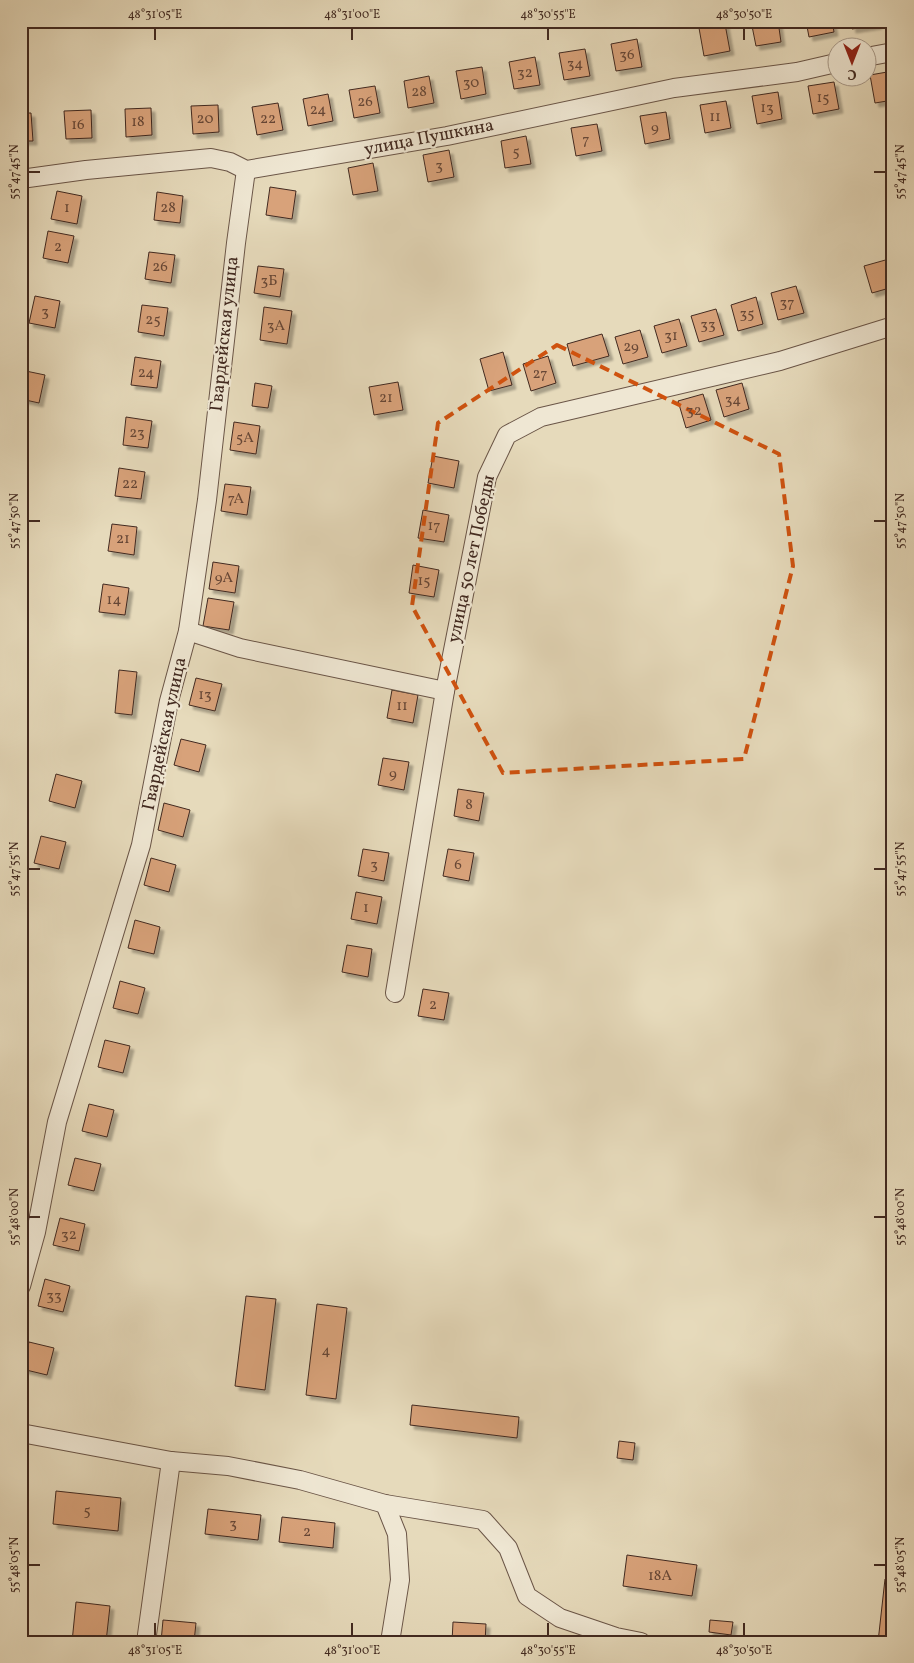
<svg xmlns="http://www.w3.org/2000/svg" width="914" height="1663" font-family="Vollkorn,serif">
  <defs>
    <filter id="shadow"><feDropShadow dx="4" dy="4" stdDeviation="1" flood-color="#0004"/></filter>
  </defs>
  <rect width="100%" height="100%" fill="#e6dabb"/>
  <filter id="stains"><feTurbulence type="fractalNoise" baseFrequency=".004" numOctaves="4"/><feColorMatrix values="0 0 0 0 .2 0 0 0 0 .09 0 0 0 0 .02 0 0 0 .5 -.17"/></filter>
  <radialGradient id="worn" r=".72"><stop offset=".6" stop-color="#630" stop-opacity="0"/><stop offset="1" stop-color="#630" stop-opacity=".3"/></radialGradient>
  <!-- green -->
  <polygon fill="#b7bf8e" stroke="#7c7457" points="21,1191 28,1196 28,1213 21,1236"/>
  <!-- building -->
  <g fill="#d8a27a" stroke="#412920" filter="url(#shadow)">
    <polygon points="751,21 778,21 781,42 756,46"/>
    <polygon points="806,21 832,21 834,32 809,37"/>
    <polygon points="851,21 877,21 878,25 852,29"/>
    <polygon points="725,24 730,51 704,56 699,28"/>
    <polygon points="637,39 642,67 616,71 611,44"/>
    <polygon points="585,49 590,76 564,80 559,53"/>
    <polygon points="535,57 540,85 514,89 509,62"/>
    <polygon points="482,67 486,94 461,99 456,71"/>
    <polygon points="893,71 893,100 875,103 870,75"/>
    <polygon points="429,76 434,103 408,108 404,81"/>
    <polygon points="834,82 839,109 813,114 808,86"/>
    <polygon points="375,86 380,113 354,118 349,90"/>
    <polygon points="778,92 782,119 757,124 752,96"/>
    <polygon points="328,94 333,121 308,126 303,99"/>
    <polygon points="726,101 731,128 705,133 700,105"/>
    <polygon points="278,103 283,130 257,135 252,107"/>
    <polygon points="218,105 219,132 193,134 191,106"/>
    <polygon points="151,108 152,135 126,137 125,109"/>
    <polygon points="91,110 92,138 66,139 64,111"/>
    <polygon points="666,112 670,139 645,144 640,116"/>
    <polygon points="21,113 31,113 33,141 21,141"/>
    <polygon points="597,124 602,151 576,156 571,128"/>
    <polygon points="526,136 531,164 505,168 501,141"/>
    <polygon points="449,150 454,177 428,182 423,155"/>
    <polygon points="373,163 378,191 353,195 348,168"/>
    <polygon points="270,187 296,191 292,219 266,215"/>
    <polygon points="57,191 82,196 77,224 51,219"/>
    <polygon points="157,192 183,196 180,223 154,220"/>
    <polygon points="48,231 74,236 68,263 43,258"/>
    <polygon points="149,252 175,255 171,283 145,279"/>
    <polygon points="889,259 893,271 893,287 872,293 864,266"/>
    <polygon points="258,266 284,269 280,297 254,293"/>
    <polygon points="796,286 804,313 778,320 771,293"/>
    <polygon points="35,296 60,301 55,328 29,323"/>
    <polygon points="756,297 763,324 738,331 731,305"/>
    <polygon points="142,305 168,308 164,336 138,332"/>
    <polygon points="264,307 292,311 287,344 260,340"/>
    <polygon points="716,309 724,335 699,342 691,316"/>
    <polygon points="679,319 687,346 662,353 654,326"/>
    <polygon points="640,330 648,357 623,364 615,337"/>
    <polygon points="602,334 609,356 573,366 567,344"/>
    <polygon points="503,352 512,385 489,391 480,359"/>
    <polygon points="548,356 556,383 531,391 523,364"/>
    <polygon points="135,357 161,361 157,388 131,385"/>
    <polygon points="21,370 45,375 39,403 21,399"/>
    <polygon points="398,382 403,410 374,415 369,387"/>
    <polygon points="255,383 272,386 268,408 252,406"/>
    <polygon points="742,383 749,409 724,417 716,390"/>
    <polygon points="703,394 711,420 686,428 678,401"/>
    <polygon points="126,417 152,421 148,448 123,445"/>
    <polygon points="234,422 260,426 256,454 230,450"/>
    <polygon points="433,456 459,461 454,488 428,483"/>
    <polygon points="119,468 145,472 141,499 115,496"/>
    <polygon points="225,484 251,487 247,515 221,511"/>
    <polygon points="423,510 449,515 444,542 418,538"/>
    <polygon points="112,524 137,527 134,555 108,551"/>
    <polygon points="213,562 239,566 235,593 209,589"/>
    <polygon points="413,565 439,570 434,597 409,593"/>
    <polygon points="103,584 129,588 125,615 99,612"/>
    <polygon points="208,598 234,602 229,630 203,626"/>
    <polygon points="119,670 137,672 132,715 115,713"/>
    <polygon points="196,678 222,684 215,711 189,705"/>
    <polygon points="392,690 418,695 413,723 387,718"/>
    <polygon points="181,739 206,745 199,772 174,765"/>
    <polygon points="383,758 409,762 404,790 378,785"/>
    <polygon points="56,774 82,781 75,808 49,801"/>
    <polygon points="458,789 484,793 479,821 454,816"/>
    <polygon points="164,803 190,810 183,837 158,830"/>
    <polygon points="41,836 66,842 59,869 34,863"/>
    <polygon points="363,849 389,853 384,881 358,876"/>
    <polygon points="448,849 474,853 469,881 443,876"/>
    <polygon points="151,858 176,865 169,892 144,885"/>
    <polygon points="356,892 382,897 377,924 351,919"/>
    <polygon points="135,920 160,927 154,954 128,948"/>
    <polygon points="347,945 372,949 368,977 342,972"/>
    <polygon points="120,981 145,988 138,1014 113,1008"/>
    <polygon points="423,989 449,993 444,1020 418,1016"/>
    <polygon points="105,1040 130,1046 123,1073 98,1067"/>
    <polygon points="89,1104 114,1110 107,1137 82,1131"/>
    <polygon points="75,1158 101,1164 94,1191 68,1185"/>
    <polygon points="60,1218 85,1224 79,1251 53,1245"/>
    <polygon points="45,1279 70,1286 63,1312 38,1306"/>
    <polygon points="246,1296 276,1299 265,1390 235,1386"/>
    <polygon points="317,1304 347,1308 336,1399 306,1395"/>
    <polygon points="29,1342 54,1348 47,1375 22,1369"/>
    <polygon points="412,1405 519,1417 517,1438 410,1425"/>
    <polygon points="619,1441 635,1443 633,1460 617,1458"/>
    <polygon points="56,1491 121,1498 118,1531 53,1524"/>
    <polygon points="208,1509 261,1515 258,1540 205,1534"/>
    <polygon points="282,1517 335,1523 333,1548 279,1542"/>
    <polygon points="627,1555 697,1565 692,1596 623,1586"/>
    <polygon points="885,1579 893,1580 893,1642 878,1642"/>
    <polygon points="76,1602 110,1606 106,1642 72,1642"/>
    <polygon points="163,1620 196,1623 194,1642 161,1642"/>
    <polygon points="710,1620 733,1622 731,1635 709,1632"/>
    <polygon points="453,1622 486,1624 485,1642 452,1642"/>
  </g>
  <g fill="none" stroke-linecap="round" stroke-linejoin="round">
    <defs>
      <g id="street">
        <polyline points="866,57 893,52"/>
        <polyline points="21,179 86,170 211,158 230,162 246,170 447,136 674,88 797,72 836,63"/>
        <polyline points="188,631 240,648 445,691"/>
        <polyline points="395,993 445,691 487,477 507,435 541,417 780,361 893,326"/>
        <polyline points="21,1286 36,1232 57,1122 141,845 169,701 188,631 207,500 236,243 246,170"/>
        <polyline points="21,1433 171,1461 228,1466 300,1480 385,1504 483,1520 508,1548 527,1596 560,1618 616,1637 641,1642"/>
        <polyline points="385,1504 397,1534 400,1580 390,1642"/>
        <polyline points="146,1642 171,1461"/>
      </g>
    </defs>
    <!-- street casing -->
    <use href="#street" stroke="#6a5547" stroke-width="20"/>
    <!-- street -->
    <use href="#street" stroke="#efe7d3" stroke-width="18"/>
  </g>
  <!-- marked area -->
  <path fill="none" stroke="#cf520f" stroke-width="4" stroke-dasharray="10 6" stroke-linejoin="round" d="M 557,345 L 779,454 L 793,566 L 744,759 L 503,773 L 412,606 L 438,423 Z"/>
  <!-- ticks -->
  <path fill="none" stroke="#412920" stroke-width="2" d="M 155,28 L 155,40M 352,28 L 352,40M 548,28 L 548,40M 744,28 L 744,40M 28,172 L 40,172M 874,172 L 886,172M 28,521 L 40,521M 874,521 L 886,521M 28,869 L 40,869M 874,869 L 886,869M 28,1217 L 40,1217M 874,1217 L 886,1217M 28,1565 L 40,1565M 874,1565 L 886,1565M 155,1623 L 155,1636M 352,1623 L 352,1636M 548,1623 L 548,1636M 744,1623 L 744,1636"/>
  <g text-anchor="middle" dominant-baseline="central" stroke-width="4.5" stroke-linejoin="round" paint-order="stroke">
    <!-- number labels -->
    <g font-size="15" fill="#674736">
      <text x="627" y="55">36</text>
      <text x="575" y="64">34</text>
      <text x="525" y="73">32</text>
      <text x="471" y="83">30</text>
      <text x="419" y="92">28</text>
      <text x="823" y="98">15</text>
      <text x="365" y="102">26</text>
      <text x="767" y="108">13</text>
      <text x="318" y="110">24</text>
      <text x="715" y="117">11</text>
      <text x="205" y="119">20</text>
      <text x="268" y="119">22</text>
      <text x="138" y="122">18</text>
      <text x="78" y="125">16</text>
      <text x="655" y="128">9</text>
      <text x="586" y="140">7</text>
      <text x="516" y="152">5</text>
      <text x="439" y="166">3</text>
      <text x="67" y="208">1</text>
      <text x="168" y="208">28</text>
      <text x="58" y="247">2</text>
      <text x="160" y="267">26</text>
      <text x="269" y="281">3Б</text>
      <text x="787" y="303">37</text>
      <text x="45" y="312">3</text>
      <text x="747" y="314">35</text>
      <text x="153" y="320">25</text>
      <text x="708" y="325">33</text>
      <text x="276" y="326">3А</text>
      <text x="671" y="336">31</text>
      <text x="631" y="347">29</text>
      <text x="146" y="373">24</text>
      <text x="540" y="374">27</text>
      <text x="386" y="398">21</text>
      <text x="733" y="400">34</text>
      <text x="694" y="411">32</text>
      <text x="137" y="433">23</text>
      <text x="245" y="438">5А</text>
      <text x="130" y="484">22</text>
      <text x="236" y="499">7А</text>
      <text x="434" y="526">17</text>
      <text x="123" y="539">21</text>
      <text x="224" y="578">9А</text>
      <text x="424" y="581">15</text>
      <text x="114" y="600">14</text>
      <text x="205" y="695">13</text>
      <text x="402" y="706">11</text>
      <text x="393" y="774">9</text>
      <text x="469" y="805">8</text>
      <text x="374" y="865">3</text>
      <text x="458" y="865">6</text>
      <text x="366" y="908">1</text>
      <text x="433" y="1005">2</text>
      <text x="69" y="1235">32</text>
      <text x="54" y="1296">33</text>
      <text x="326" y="1351">4</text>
      <text x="87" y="1511">5</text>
      <text x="233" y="1524">3</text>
      <text x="307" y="1532">2</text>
      <text x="660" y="1576">18А</text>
    </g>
    <!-- street labels -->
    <g font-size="18" fill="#412920" stroke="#efe7d3">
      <text transform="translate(429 138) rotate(-11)">улица Пушкина</text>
      <text transform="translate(225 334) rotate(-84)">Гвардейская улица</text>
      <text transform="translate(472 559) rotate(-78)">улица 50 лет Победы</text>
      <text transform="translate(165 734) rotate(-78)">Гвардейская улица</text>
    </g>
  </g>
  <!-- margin -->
  <rect width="914" height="1663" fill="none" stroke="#e6dabb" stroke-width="55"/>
  <!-- north arrow -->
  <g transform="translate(852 62) rotate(180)"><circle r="24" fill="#efe7d3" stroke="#a99b8b"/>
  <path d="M0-4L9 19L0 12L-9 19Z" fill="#8f2418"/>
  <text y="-8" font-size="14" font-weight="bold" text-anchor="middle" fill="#412920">С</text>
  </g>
  <rect x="28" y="28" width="858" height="1608" fill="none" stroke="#412920" stroke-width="2"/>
  <g font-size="12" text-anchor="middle" fill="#412920">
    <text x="155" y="18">48°31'05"E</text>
    <text x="352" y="18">48°31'00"E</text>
    <text x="548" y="18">48°30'55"E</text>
    <text x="744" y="18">48°30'50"E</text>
    <text transform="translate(900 172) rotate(-90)" y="4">55°47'45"N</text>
    <text transform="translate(14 172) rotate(-90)" y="4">55°47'45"N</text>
    <text transform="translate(900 521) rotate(-90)" y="4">55°47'50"N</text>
    <text transform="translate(14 521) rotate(-90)" y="4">55°47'50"N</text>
    <text transform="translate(900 869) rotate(-90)" y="4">55°47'55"N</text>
    <text transform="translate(14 869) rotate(-90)" y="4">55°47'55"N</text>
    <text transform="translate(14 1217) rotate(-90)" y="4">55°48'00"N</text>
    <text transform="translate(900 1217) rotate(-90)" y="4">55°48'00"N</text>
    <text transform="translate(14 1565) rotate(-90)" y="4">55°48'05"N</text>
    <text transform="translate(900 1565) rotate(-90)" y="4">55°48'05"N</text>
    <text x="155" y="1654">48°31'05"E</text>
    <text x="352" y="1654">48°31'00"E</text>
    <text x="548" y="1654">48°30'55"E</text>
    <text x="744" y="1654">48°30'50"E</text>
  </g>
  <rect width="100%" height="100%" filter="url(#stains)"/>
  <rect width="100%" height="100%" fill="url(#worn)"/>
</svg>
